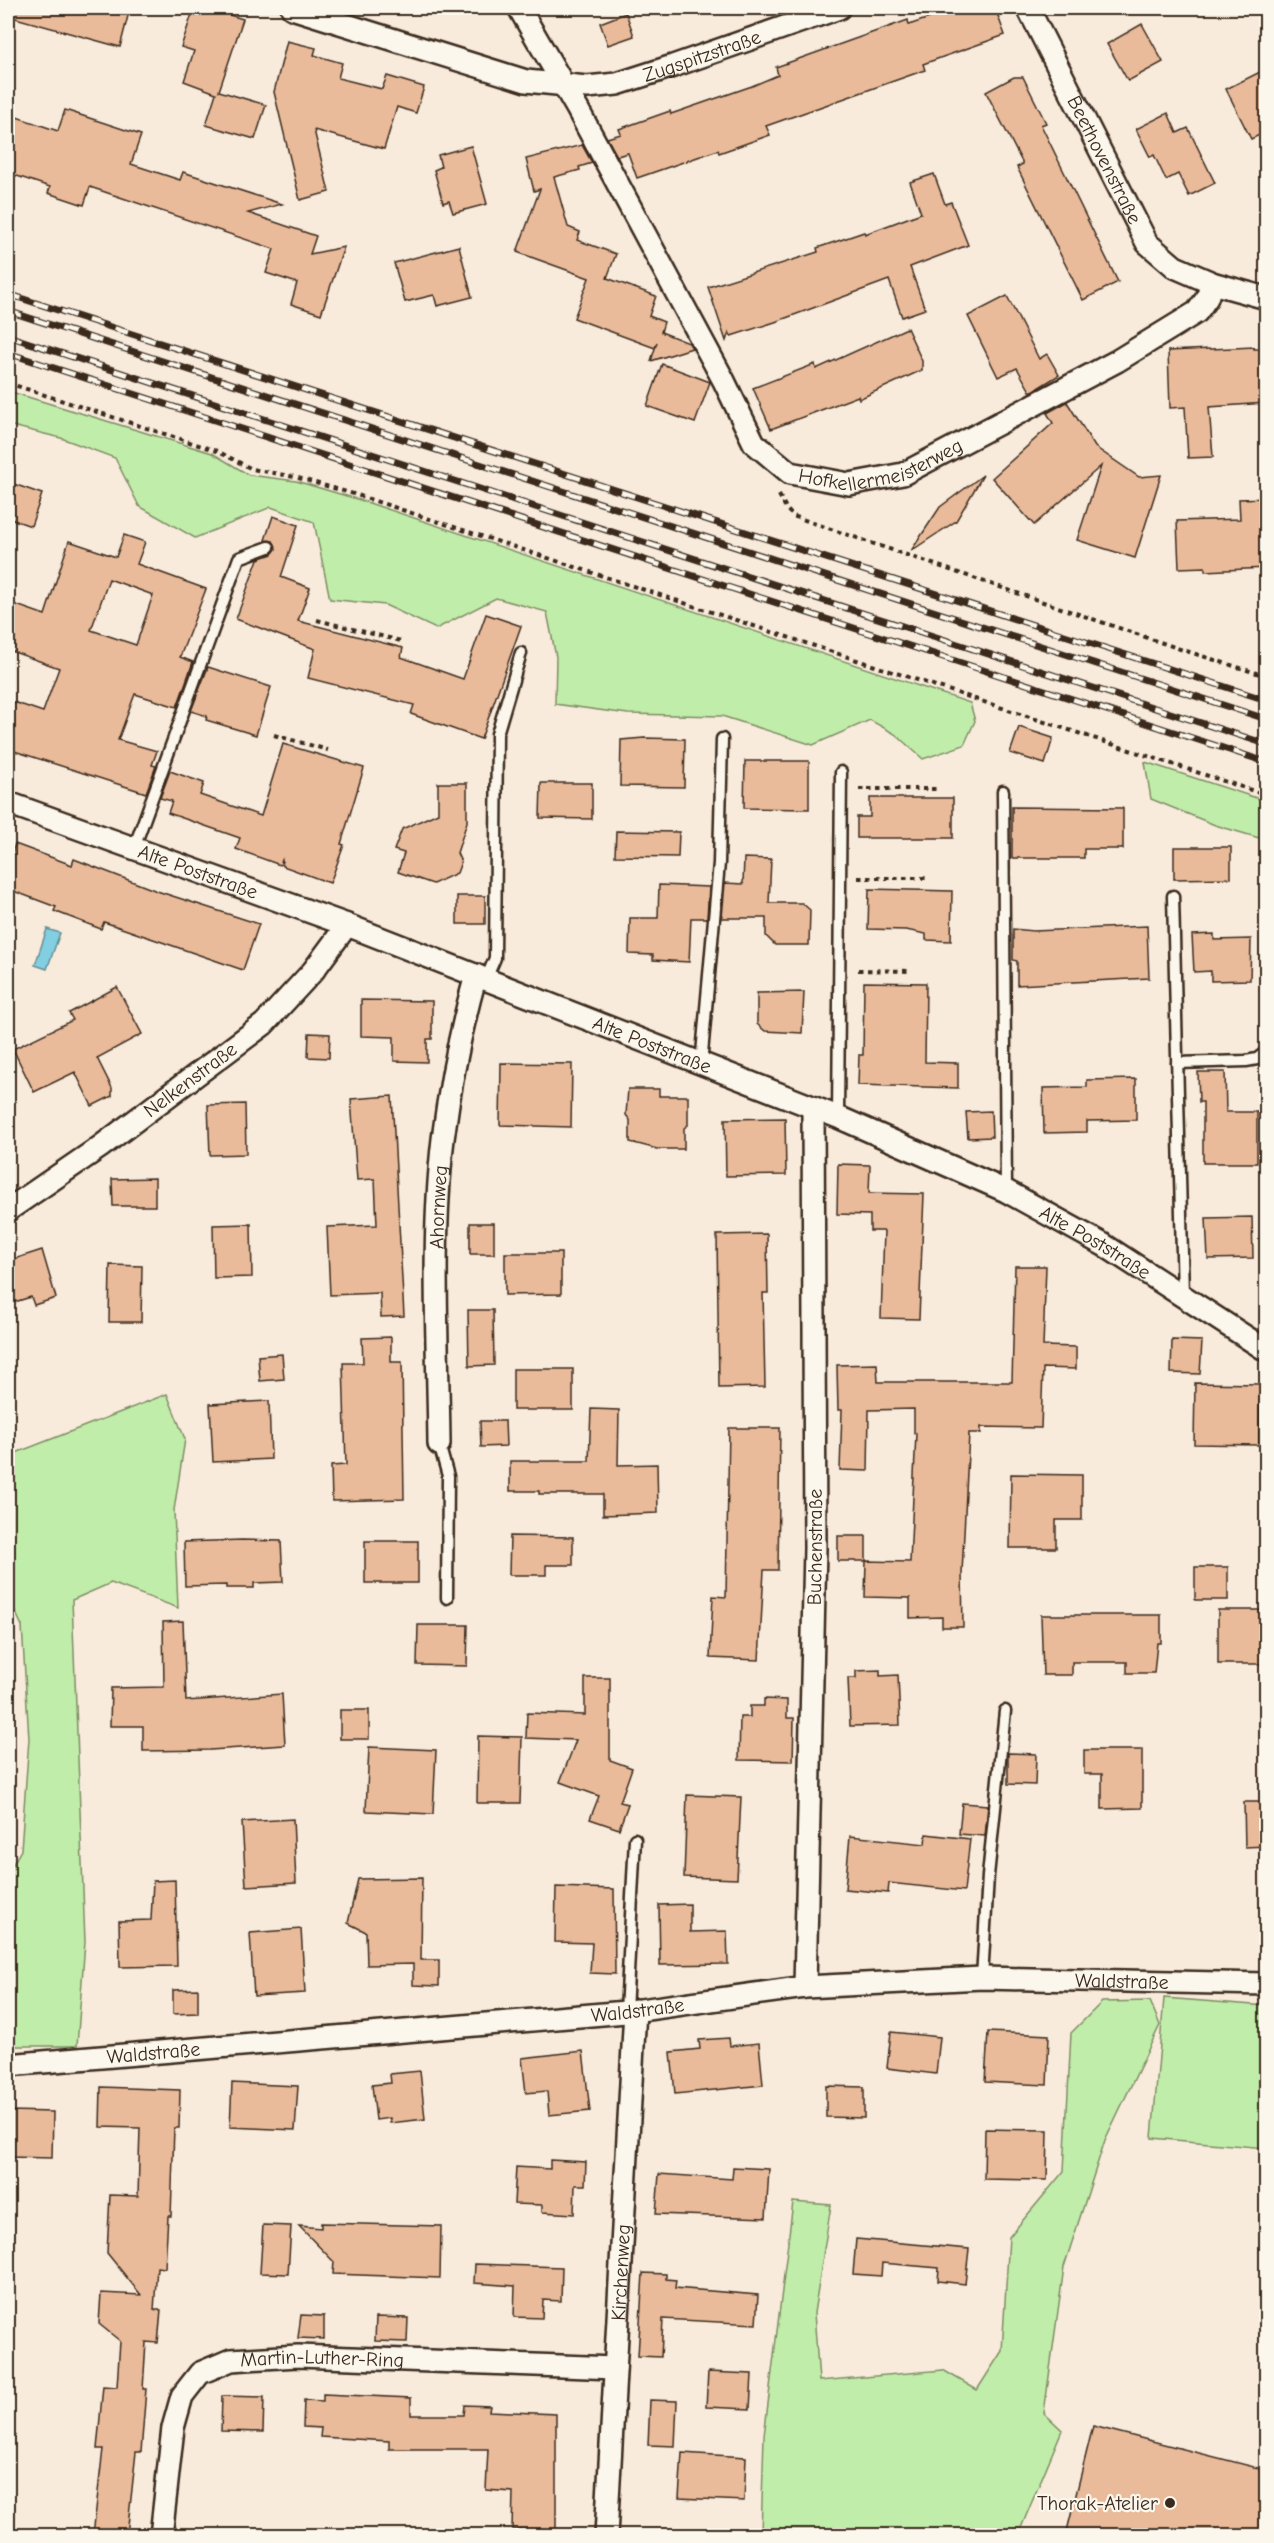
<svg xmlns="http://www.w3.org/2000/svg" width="1274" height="2543" font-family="'Comic Neue',sans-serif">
  <rect width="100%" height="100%" fill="#f8ebdc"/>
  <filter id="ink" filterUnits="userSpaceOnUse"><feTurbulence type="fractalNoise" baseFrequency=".0167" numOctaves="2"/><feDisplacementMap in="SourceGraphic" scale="12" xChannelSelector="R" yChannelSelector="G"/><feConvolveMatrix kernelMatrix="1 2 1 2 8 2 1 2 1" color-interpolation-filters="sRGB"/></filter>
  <g filter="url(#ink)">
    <!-- green -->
    <g fill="#c1edaa" stroke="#7e8c64" stroke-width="1.5">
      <polygon points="8,391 212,453 249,475 296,481 360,500 970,703 975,721 964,745 923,759 895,734 870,720 813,745 722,716 628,714 555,704 556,657 547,612 496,598 436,629 385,605 330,599 314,522 271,507 195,538 139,506 115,458 61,438 8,425"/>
      <polygon points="1145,762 1266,801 1266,840 1215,825 1151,799"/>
      <polygon points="167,1394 185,1439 174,1510 178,1608 111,1583 72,1600 85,1942 77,2046 8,2046 8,1873 21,1850 29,1739 22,1626 8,1596 8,1456"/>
      <polygon points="1164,1998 1266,2006 1266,2148 1152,2138"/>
      <polygon points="1150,2001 1160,2025 1105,2140 1064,2267 1044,2413 1062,2430 1018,2535 761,2535 764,2436 793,2202 831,2205 814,2313 819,2381 943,2370 977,2390 1002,2351 1009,2237 1064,2171 1071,2033 1102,2002"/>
      <polygon points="1266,2203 1266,2276 1259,2217"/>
    </g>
    <!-- water -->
    <polygon fill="#82cfe1" stroke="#668d93" stroke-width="1.5" points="47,929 60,933 47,969 35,965"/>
    <!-- building -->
    <g fill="#eabb9a" stroke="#3b2a1e" stroke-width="1.5" fill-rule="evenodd">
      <polygon points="8,8 130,8 120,47 8,16"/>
      <polygon points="194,8 206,8 243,19 219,91 266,105 255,139 206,125 216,93 184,81 194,51 181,47"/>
      <polygon points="958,8 995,8 1005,35 923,64 925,70 766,126 770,135 719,153 718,150 637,178 628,153 617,156 607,138 621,134 619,129 670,111 671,114 752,86 778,75 776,67 908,20 909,25"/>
      <polygon points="626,13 634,36 608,45 600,23"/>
      <polygon points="1142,24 1163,62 1128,81 1107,44"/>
      <polygon points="287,41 316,48 314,55 342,63 338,78 382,89 387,76 424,87 416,113 397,107 384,149 314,130 329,192 300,200 274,92"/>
      <polygon points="1266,69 1266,132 1251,139 1226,89"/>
      <polygon points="1014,77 1023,77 1046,123 1041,125 1118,282 1083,300 1017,167 1023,164 986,92"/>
      <polygon points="65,110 141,135 131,164 180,180 183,172 282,204 248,213 316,236 310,254 344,247 321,314 291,304 297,283 266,273 274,249 90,187 84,205 48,193 50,187 8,173 8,114 58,131"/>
      <polygon points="1168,113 1177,133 1188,128 1215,183 1189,196 1178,174 1166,180 1154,155 1150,157 1136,129"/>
      <polygon points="582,145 592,163 579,167 580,170 554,177 568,227 580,232 577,240 616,254 607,278 656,296 649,316 664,322 661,332 689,343 692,348 651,361 657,342 655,348 574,318 589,278 517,252 540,189 534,191 526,159"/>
      <polygon points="471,146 487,204 453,213 449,201 443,203 434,170 441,167 438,155"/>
      <polygon points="934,174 945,204 951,202 968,245 910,267 925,309 902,317 889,280 775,322 731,336 729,332 726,341 708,287 818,252 817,248 864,232 865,234 921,213 910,182"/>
      <polygon points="459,246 472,297 437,306 434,295 405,302 394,263"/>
      <polygon points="1007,296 1039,359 1047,354 1059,375 1033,391 1030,391 1017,368 998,377 968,316"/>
      <polygon points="907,328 922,361 922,370 859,399 858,396 771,429 753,388 815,364 816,369"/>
      <polygon points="1254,347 1254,349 1266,349 1266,403 1209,407 1213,457 1188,458 1185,407 1170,408 1168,351"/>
      <polygon points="662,364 710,382 695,423 647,406"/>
      <polygon points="1067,402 1095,447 1139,477 1161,475 1135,558 1077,540 1101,466 1034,525 992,478 1053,423 1047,413"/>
      <polygon points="983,475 956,521 911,551 940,507"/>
      <polygon points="8,482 42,494 31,526 8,518"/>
      <polygon points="1266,498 1266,568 1205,571 1205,567 1179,568 1177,521 1240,519 1239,499"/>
      <polygon points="273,516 298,525 281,577 310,588 298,621 403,648 401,657 463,679 486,614 521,626 481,739 411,714 414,705 308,678 315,649 236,619 258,559 272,554 276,549 273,541 265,540"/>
      <path d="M 124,535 L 145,542 L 137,564 L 206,589 L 180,657 L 193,662 L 177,707 L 135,694 L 118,740 L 157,751 L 152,765 L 156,766 L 146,793 L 8,749 L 8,700 L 43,712 L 59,668 L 8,650 L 8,602 L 45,615 L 69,541 L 116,557 ZM 109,579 L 153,595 L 136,645 L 91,630 Z"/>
      <polygon points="208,667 271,687 256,735 206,720 207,716 191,711"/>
      <polygon points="1019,727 1053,738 1045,764 1010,753"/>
      <polygon points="644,738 685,739 684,787 620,786 621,740"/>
      <polygon points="283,744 364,768 341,844 344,845 330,883 283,866 282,860 280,865 236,849 240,838 168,813 172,801 160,798 170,771 204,783 200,795 261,816"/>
      <polygon points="745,761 809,761 809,809 744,808"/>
      <polygon points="438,783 467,783 467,822 457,853 461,862 457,873 433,884 398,872 404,853 394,850 402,829 438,813"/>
      <polygon points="541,783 592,783 592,819 540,818"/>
      <polygon points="870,798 953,798 953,838 857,838 857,817 870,817"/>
      <polygon points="1012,807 1123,808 1123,849 1084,849 1084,858 1012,858"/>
      <polygon points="616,831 679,832 678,857 615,856"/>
      <polygon points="15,844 72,865 74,859 157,891 259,924 243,970 104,922 101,929 54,911 56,907 8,889 8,865"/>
      <polygon points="1174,847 1231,847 1231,878 1174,879"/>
      <polygon points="744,858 771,859 769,903 802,903 810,910 809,945 775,945 766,936 766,918 722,918 725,883 743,884"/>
      <polygon points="659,885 709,887 707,918 691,918 689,962 653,960 653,955 629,954 630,918 658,918"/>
      <polygon points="869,889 952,891 951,941 926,940 926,934 906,930 868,929"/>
      <rect x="457" y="896" width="28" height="28"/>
      <polygon points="1147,926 1149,978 1017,985 1017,961 1013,960 1013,929 1034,931"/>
      <polygon points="1214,934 1214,940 1251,939 1250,980 1211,981 1211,971 1194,972 1192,935"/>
      <polygon points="864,982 926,983 925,1062 958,1063 958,1088 858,1085 859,1055 863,1055"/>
      <polygon points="117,987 142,1034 97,1058 112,1088 112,1096 92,1106 75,1072 34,1092 13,1049 73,1020 69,1013"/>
      <polygon points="804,992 802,1033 765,1031 757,1024 757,993"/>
      <polygon points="361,1000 432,1001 432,1039 427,1039 427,1062 394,1061 394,1037 361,1036"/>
      <polygon points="309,1033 330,1034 329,1058 308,1057"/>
      <polygon points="501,1063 572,1064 571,1127 500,1125"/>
      <polygon points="1198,1072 1225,1072 1226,1112 1257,1112 1257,1163 1203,1163 1203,1102 1199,1102"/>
      <polygon points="1136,1079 1136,1120 1087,1121 1087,1132 1044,1133 1043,1088 1087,1087 1087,1080"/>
      <polygon points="628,1089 659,1089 659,1096 688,1096 688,1125 684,1128 684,1149 657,1149 630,1142 630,1120 626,1115"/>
      <polygon points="392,1096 404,1316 381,1317 380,1293 330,1295 327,1227 377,1225 375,1179 357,1180 351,1099"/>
      <polygon points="245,1104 246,1154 210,1155 208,1105"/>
      <polygon points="991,1111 992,1137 968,1138 966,1112"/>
      <polygon points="785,1118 786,1175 726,1176 725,1119"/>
      <polygon points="838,1164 870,1165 869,1193 924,1194 919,1319 881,1318 884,1231 870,1231 870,1215 837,1214"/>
      <polygon points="155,1178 155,1206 113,1206 112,1179"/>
      <polygon points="1252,1217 1253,1258 1208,1259 1206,1218"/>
      <rect x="470" y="1223" width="24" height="31"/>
      <polygon points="251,1224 252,1277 214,1278 213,1225"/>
      <polygon points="767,1234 768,1293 763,1293 765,1387 719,1388 717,1235"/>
      <polygon points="42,1250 56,1298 34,1305 31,1297 8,1304 8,1261"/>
      <polygon points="505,1253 561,1253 561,1294 505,1295"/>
      <polygon points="110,1265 142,1266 141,1322 109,1322"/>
      <polygon points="1015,1266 1046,1266 1043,1346 1076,1347 1076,1369 1043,1368 1041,1428 981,1427 981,1433 969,1433 962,1573 963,1627 942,1627 942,1617 910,1618 910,1598 865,1597 866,1561 910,1562 916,1433 914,1433 914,1409 869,1410 868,1471 840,1470 842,1410 838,1410 837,1365 877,1364 878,1382 1012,1382"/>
      <polygon points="468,1310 493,1310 494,1365 469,1366"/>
      <polygon points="391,1337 391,1362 402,1362 404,1499 332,1501 331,1466 346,1465 343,1363 363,1363 362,1338"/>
      <polygon points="1172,1340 1202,1341 1200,1374 1171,1373"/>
      <polygon points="282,1354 284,1379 260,1381 258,1356"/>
      <rect x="513" y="1369" width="60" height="41"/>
      <polygon points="1195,1383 1260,1384 1259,1445 1194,1444"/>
      <polygon points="269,1401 271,1459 213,1462 210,1404"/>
      <polygon points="591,1409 619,1410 618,1465 657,1464 658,1513 603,1515 603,1494 539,1494 539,1491 510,1491 510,1461 589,1461"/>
      <polygon points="480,1421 505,1421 506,1446 481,1447"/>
      <polygon points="729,1428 780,1428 778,1570 764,1570 759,1660 710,1658 713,1596 726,1597"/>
      <polygon points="1011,1474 1082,1475 1082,1520 1056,1520 1056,1548 1010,1548"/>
      <polygon points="510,1536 573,1537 573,1565 546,1565 546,1575 509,1575"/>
      <rect x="838" y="1536" width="28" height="25"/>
      <polygon points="242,1540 281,1541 283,1582 254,1583 254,1588 226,1588 226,1585 185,1586 184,1542"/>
      <rect x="365" y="1541" width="53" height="42"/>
      <rect x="1195" y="1567" width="33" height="33"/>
      <rect x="1218" y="1610" width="48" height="54"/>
      <polygon points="1041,1615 1161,1615 1161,1643 1157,1643 1154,1673 1127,1673 1127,1662 1072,1662 1072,1675 1043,1675"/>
      <polygon points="183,1621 186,1701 282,1694 285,1745 210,1750 143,1751 143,1726 110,1726 111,1688 164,1687 163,1622"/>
      <polygon points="418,1625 468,1625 467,1666 417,1665"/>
      <polygon points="880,1670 880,1676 898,1675 900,1725 850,1726 848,1678 856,1678 856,1671"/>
      <polygon points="585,1678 610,1678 610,1760 632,1768 620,1802 628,1804 619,1829 590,1819 599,1796 560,1782 576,1740 526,1738 527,1713 585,1715"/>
      <polygon points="764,1699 787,1700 787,1718 794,1718 793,1761 739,1760 740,1717 750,1717 750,1706 764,1706"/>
      <rect x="340" y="1710" width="29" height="29"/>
      <polygon points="478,1736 522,1737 520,1803 477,1803"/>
      <polygon points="369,1747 436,1750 433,1814 366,1811"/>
      <polygon points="1084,1750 1142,1750 1142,1808 1102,1809 1102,1774 1084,1774"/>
      <polygon points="1008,1753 1036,1754 1035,1785 1008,1784"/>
      <polygon points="687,1795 741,1797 737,1879 684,1877"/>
      <polygon points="1244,1802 1266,1802 1266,1846 1245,1847"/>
      <polygon points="962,1803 988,1805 985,1836 959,1834"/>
      <polygon points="293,1819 296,1883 246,1886 242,1822"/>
      <polygon points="926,1834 970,1839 964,1891 889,1883 888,1893 845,1889 850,1836 925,1844"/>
      <polygon points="422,1878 421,1960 439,1960 439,1986 413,1985 413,1964 367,1965 366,1932 348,1923 358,1879"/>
      <polygon points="175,1880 177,1966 120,1967 119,1921 151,1920 153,1881"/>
      <polygon points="556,1887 614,1889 615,1974 590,1973 592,1943 555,1942"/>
      <polygon points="690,1904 690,1932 727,1931 728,1964 660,1965 659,1905"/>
      <polygon points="301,1929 305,1993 254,1996 250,1933"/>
      <polygon points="198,1989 198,2013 173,2014 173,1990"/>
      <polygon points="891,2032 940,2037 936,2074 887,2068"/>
      <polygon points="988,2032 1049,2035 1047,2085 985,2082"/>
      <polygon points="729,2038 730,2046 759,2043 763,2085 675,2094 671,2052 700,2049 699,2040"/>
      <polygon points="583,2051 590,2111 549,2115 547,2091 526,2093 522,2058"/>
      <polygon points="420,2071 425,2119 390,2123 390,2118 376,2120 372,2085 391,2083 390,2074"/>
      <polygon points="232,2083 298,2086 295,2130 230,2127"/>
      <polygon points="826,2086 864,2087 864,2118 826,2117"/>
      <polygon points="101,2087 180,2090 179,2128 174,2128 171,2216 168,2216 165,2268 157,2267 154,2310 161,2310 158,2343 146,2342 143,2389 146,2389 141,2452 136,2452 127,2535 93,2535 103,2449 97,2449 103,2386 117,2387 120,2341 99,2324 101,2293 141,2295 107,2253 110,2195 138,2196 140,2128 100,2127"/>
      <polygon points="8,2111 53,2112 52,2158 8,2157"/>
      <polygon points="985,2129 1048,2130 1047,2180 984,2179"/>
      <polygon points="550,2160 586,2162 585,2185 575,2185 574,2214 542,2212 542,2205 514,2204 516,2167 550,2169"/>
      <polygon points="733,2167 769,2169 766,2218 656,2214 659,2174 732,2179"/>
      <polygon points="321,2223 441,2226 440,2278 333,2274 334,2262 299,2226 321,2228"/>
      <polygon points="263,2225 291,2226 288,2274 260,2273"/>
      <polygon points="856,2239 969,2249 965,2284 938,2281 939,2268 882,2263 881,2276 853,2274"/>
      <polygon points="475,2264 562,2267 561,2301 543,2300 542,2318 514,2317 515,2286 474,2283"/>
      <polygon points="643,2273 666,2274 666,2279 676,2280 675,2288 758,2295 756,2324 663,2319 661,2357 638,2356"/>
      <polygon points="301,2315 324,2316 324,2339 298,2338"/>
      <polygon points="376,2317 408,2318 407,2342 375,2341"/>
      <polygon points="708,2372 752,2374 750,2409 706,2407"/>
      <polygon points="323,2394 411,2398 411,2415 464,2415 465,2405 490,2406 489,2411 556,2414 556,2531 512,2529 513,2492 486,2490 488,2449 389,2449 389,2441 320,2437 321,2428 303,2427 304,2400 323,2401"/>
      <polygon points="222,2396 264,2397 263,2432 221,2431"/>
      <polygon points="650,2400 677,2401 675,2446 648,2445"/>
      <polygon points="1093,2426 1266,2470 1266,2535 1066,2535"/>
      <polygon points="682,2453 746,2457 744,2501 679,2498"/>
    </g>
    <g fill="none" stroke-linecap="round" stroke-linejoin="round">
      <defs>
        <g id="lane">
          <polyline points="1003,791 1006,1191"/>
          <polyline points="134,848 239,558 269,547"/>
          <polyline points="1173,896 1183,1295"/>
          <polyline points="486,979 495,958 497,734 521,653"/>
          <polyline points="1177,1063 1246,1061 1257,1059 1266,1052"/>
          <polyline points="701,1065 719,863 722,739"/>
          <polyline points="838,1117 841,772"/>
          <polyline points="439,1444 448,1476 447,1598"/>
          <polyline points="982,1978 988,1876 1005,1711"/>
          <polyline points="626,2012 635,1839"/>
        </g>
        <g id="street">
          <path id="s1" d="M 292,8 L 526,81 L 587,87 L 617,84 L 673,66 L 839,8"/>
          <path id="s2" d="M 519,8 L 578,110 L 724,381 L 754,443 L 790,473 L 849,484 L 903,474 L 1117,361 L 1197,312 L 1207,298 L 1212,283"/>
          <path id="s3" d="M 1028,8 L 1147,243 L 1175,267 L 1212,283 L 1266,298"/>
          <path id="s4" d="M 8,803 L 347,925 L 838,1117 L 1006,1191 L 1104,1245 L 1266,1350"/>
          <path id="s5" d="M 8,1210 L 100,1147 L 264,1024 L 313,971 L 347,925"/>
          <path id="s6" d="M 439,1444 C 438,1343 431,1240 443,1139 C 450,1084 461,1028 476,975"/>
          <path id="s7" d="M 805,1987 L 815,1548 L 813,1108"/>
          <path id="s8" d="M 8,2065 L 626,2012 L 805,1987 L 982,1978 L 1266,1984"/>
          <path id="s9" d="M 161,2536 L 173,2428 L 182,2396 L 200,2373 L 231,2360 L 298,2356 L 615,2368"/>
          <path id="s10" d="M 606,2536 L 635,2010"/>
        </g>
      </defs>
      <!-- lane casing -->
      <use href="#lane" stroke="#3b2a1e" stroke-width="15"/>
      <!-- street casing -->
      <use href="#street" stroke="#3b2a1e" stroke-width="26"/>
      <!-- path -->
      <g stroke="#3b2a1e" stroke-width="4" stroke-dasharray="4.5 4.5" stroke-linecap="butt">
        <polyline points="8,383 217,451 252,469 295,477 357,495 1266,795"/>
        <polyline points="779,495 787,510 793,516 1183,650 1266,676"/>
        <polyline points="317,620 401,641"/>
        <polyline points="274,735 328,750"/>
        <polyline points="859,789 940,789"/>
        <polyline points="858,878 929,878"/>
        <polyline points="858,970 910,971"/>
      </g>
      <!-- lane -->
      <use href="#lane" stroke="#fbf7ec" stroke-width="10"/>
      <!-- street -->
      <use href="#street" stroke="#fbf7ec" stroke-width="21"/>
      <defs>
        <g id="rail">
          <polyline points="8,294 1266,700"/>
          <polyline points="8,311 1266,719"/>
          <polyline points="8,336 1266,744"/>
          <polyline points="8,353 1266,762"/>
        </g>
      </defs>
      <!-- rail casing -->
      <use href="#rail" stroke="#3b2a1e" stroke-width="7"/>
      <!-- rail -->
      <use href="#rail" stroke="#fbf7ec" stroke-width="4.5" stroke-dasharray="14" stroke-linecap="butt"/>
    </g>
  </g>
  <!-- markers -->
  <circle fill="#3b2a1e" stroke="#fbf7ec" stroke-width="2" cx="1170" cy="2503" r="6"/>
  <g text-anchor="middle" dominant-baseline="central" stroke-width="4.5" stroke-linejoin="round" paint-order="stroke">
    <!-- street labels -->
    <g font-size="20" fill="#3b2a1e" stroke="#fbf7ec">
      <text stroke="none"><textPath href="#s1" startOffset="426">Zugspitzstraße</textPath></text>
      <text stroke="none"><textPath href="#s3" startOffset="170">Beethovenstraße</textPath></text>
      <text stroke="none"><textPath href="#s2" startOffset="636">Hofkellermeisterweg</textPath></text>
      <text stroke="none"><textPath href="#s4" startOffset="202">Alte Poststraße</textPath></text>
      <text stroke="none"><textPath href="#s4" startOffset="688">Alte Poststraße</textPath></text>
      <text stroke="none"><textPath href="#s5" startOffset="224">Nelkenstraße</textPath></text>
      <text stroke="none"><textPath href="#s6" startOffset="237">Ahornweg</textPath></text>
      <text stroke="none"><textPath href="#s4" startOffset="1174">Alte Poststraße</textPath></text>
      <text stroke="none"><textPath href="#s7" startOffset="440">Buchenstraße</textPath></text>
      <text stroke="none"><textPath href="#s8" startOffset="1118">Waldstraße</textPath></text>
      <text stroke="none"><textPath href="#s8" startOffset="632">Waldstraße</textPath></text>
      <text stroke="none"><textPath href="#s8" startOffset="146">Waldstraße</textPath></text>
      <text stroke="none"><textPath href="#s10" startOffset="264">Kirchenweg</textPath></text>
      <text stroke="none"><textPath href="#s9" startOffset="296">Martin-Luther-Ring</textPath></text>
    </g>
    <!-- poi labels -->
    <g font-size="20" fill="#3b2a1e" stroke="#fbf7ec" text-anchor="end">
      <text x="1158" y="2503">Thorak-Atelier</text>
    </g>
  </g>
  <!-- margin -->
  <rect width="1274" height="2543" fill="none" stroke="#fbf7ec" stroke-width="30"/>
  <rect x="15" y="15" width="1244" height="2513" fill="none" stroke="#3b2a1e" stroke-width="2" filter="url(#ink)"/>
</svg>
